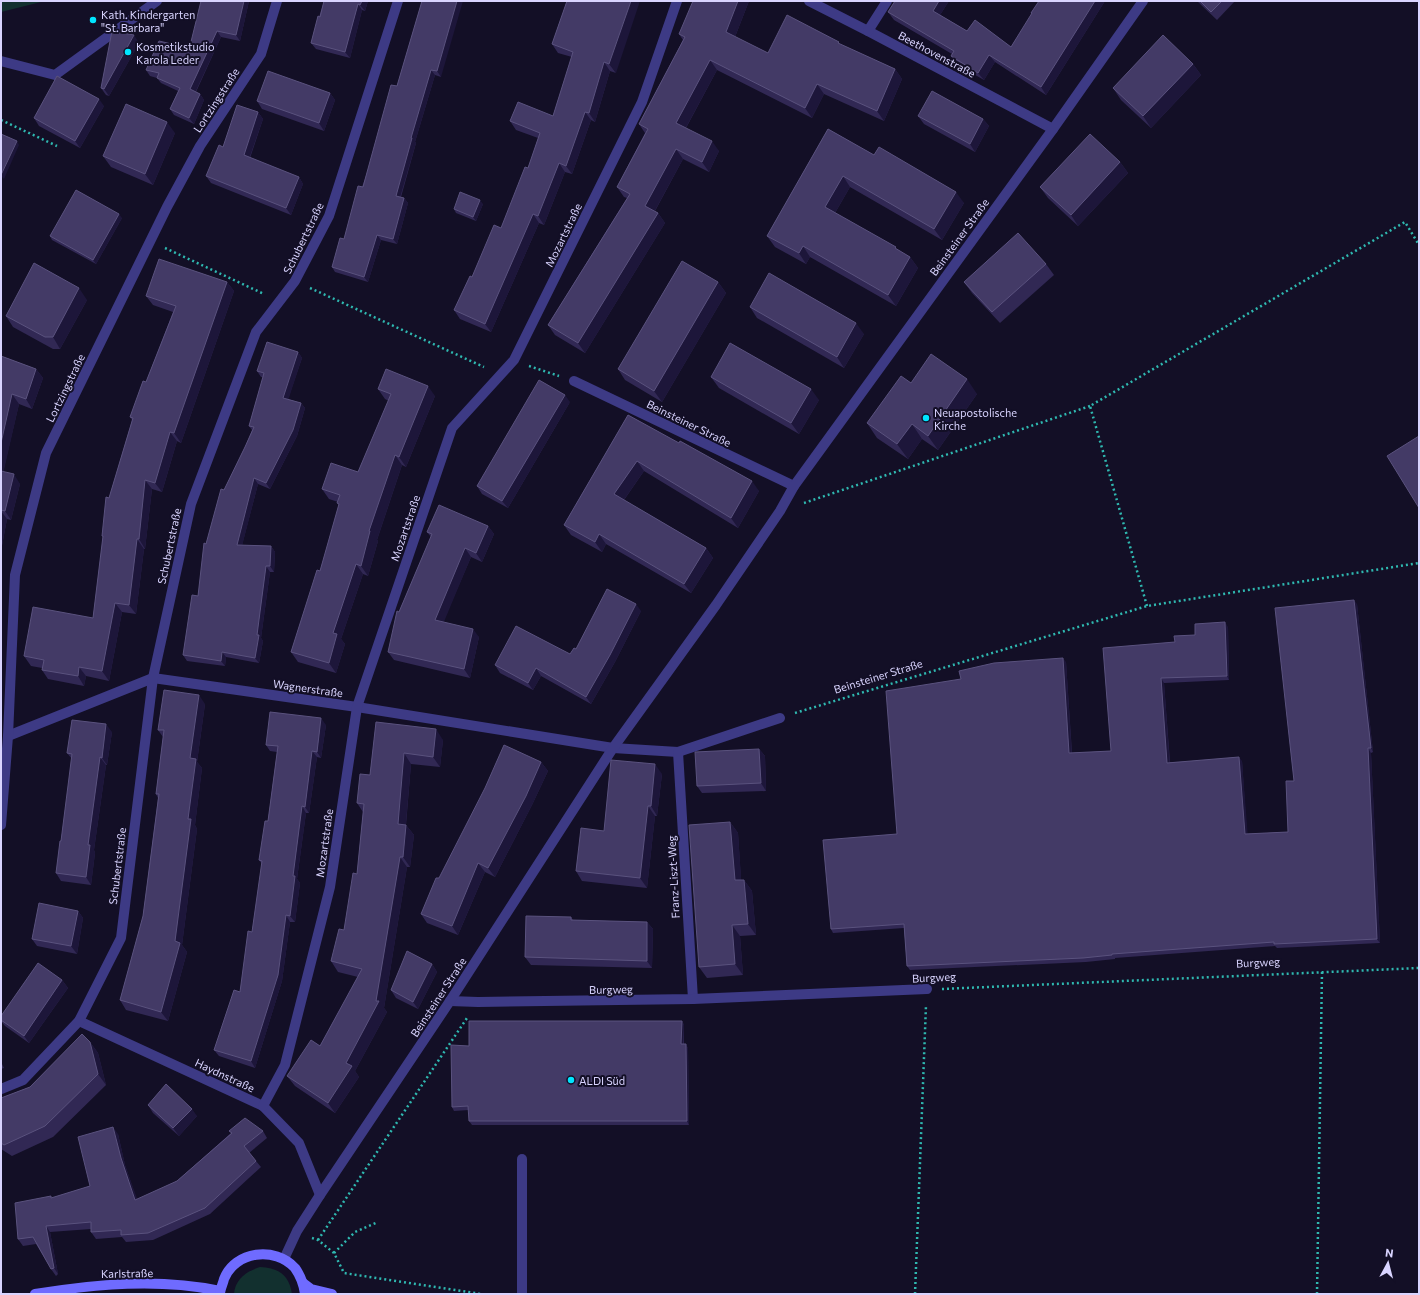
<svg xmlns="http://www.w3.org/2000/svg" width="1420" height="1295" font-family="Commissioner,sans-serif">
  <rect width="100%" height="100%" fill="#130f26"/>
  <!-- green -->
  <g fill="#12302f">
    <polygon points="1,1 45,1 1,12"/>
    <path d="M 260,1267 C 279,1268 289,1275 292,1294 L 234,1294 C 235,1279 247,1271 260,1267 Z"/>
  </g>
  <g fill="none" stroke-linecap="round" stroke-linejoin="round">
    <!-- path -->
    <g stroke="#2fb8b0" stroke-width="2.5" stroke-dasharray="2 3" stroke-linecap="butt">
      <polyline points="1,120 57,146"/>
      <polyline points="165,248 264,294"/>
      <polyline points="310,288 484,367"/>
      <polyline points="529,366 559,376"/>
      <polyline points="804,503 1090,406"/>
      <polyline points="1147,606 1090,406 1405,222 1419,245"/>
      <polyline points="795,713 1147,606 1419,563"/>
      <polyline points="942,989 1419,968"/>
      <polyline points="312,1238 318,1240 334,1253 344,1273 481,1294"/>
      <polyline points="318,1240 467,1018"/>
      <polyline points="334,1253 355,1232 378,1222"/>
      <polyline points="915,1294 926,1005"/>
      <polyline points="1317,1294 1322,971"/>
    </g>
    <!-- service -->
    <polyline stroke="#3d3a85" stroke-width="10" points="522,1159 522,1294"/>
    <!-- minor -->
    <g stroke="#3d3a85" stroke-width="10">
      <polyline points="809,1 868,31 1053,129"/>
      <polyline points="868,31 887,1"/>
      <polyline points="1,61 55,75 157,1"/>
      <polyline points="574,381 794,486"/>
      <polyline points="8,736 153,678 357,707 613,748 678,752 780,718"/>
      <polyline points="678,752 693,999"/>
      <polyline points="1,825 8,736 15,575 46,453 167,207 200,146 261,54 277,1"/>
      <polyline points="450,1001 478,1002 693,999 927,989"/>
      <polyline points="79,1021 263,1106 299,1143 320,1195"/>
      <polyline points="1,1089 23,1080 79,1021 121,938 153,678 191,504 256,332 295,281 329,216 398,1"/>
      <polyline points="263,1106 285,1065 330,887 357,707 452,428 514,360 642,102 677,1"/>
      <polyline points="284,1259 297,1231 320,1195 450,1001 613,748 716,605 780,511 794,486 1053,129 1143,1"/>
    </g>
    <!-- secondary -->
    <g stroke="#6f6bff" stroke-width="10">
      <polyline points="303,1283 311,1289 332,1294"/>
      <path d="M 35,1294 C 95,1284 159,1278 220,1291"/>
      <path d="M 220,1294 C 220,1289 223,1284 224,1279 C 235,1251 275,1246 295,1268 C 300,1275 304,1286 305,1294"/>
    </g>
  </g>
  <!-- wall -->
  <g fill="#312854">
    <polygon points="249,1 240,41 221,37 196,92 200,94 204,100 194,124 174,115 170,109 178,91 161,83 157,78 150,76 146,70 189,50"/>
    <polygon points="324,1 368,1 365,11 362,10 350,58 316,49 311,43"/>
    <polygon points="422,1 441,77 435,75 415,142 416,143 401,197 404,198 408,203 397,244 381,240 368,282 335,272 332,267 344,239 397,86"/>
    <polygon points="567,1 616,73 610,71 595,122 591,120 572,174 565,172 544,225 539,223 491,332 460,319 454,310 501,228 528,168 538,138 516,130 510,121 553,116 572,57 558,53 552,44"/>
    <polygon points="749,1 735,37 768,53 841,45 895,69 902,79 884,121 824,94 812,118 717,70 686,128 719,151 709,172 683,159 655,211 658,213 665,223 585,353 555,335 548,325 627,198 624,197 617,187 645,133 639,124 683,40 679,34"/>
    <polygon points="895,1 949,1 940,15 967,31 1011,47 1032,14 1031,13 1039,1 1105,1 1046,95 995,62 984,80 956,64 951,56 952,54 894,20 888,12"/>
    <polygon points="1197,1 1235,1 1217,20"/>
    <polygon points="139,43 109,96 106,95 101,88"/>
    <polygon points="1193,64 1201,75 1151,128 1121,100 1113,88"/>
    <polygon points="330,93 335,100 324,131 262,109 257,101"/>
    <polygon points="104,106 80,148 39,126 34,118"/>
    <polygon points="258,112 263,119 250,158 299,177 303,184 291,215 211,183 206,176 223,147"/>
    <polygon points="918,116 983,119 989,126 975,152 924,124"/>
    <polygon points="828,129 874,155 964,203 942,240 850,187 835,213 910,257 918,268 896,306 810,257 806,264 775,247 767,236"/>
    <polygon points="175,133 153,185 111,167 103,156"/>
    <polygon points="1120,162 1128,173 1078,226 1048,198 1040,187"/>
    <polygon points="483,204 476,221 456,213 454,209"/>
    <polygon points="122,218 96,264 52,240 50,236"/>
    <polygon points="1046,264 1054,275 1000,323 972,293 964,282"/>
    <polygon points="227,282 234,291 181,443 177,441 162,492 152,489 145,549 144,549 136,614 122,612 109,681 86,676 84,686 48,679 42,670 42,668 31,666 24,656 93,618 103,537 102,536 109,498 132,420 130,417 146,382 173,312 153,305 146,296"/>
    <polygon points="718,282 726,293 662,402 625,380 618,369"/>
    <polygon points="87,300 60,349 53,349 13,327 6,316"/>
    <polygon points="750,307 864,334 844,368 757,318"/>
    <polygon points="298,352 302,358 288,399 301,403 305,408 297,436 270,489 258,484 242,545 271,546 275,552 274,572 270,572 261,638 263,641 259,663 226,657 225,666 187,661 183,655 198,596 206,544 224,490 245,447 252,430 249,426 263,377 261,377 257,371"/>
    <polygon points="1,356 36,369 43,378 32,409 19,404 3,472 20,484 11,520 7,519 1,551"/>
    <polygon points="711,377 819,400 799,434 719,388"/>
    <polygon points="911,383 977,394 938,450 922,439 908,459 877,438 867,423"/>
    <polygon points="378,389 435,396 406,467 402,465 377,540 378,541 368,576 363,574 341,639 345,644 336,673 298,662 291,652 320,571 339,505 337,503 338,502 329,499 322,489 358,472 389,401 385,399"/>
    <polygon points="570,402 508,508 482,494 477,486"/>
    <polygon points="628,415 759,491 738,528 644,471 624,500 706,548 713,558 691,593 606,544 602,552 571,535 564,525"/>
    <polygon points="488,526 494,534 482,562 471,557 443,622 479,637 470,678 394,660 388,652 399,612 431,537 427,532"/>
    <polygon points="1357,604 1373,752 1371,753 1380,943 1277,948 1275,946 1115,958 1115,959 1086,962 910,970 907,966 904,928 833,933 831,929 897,834 1066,662 1072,753 1111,751 1175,642 1195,635 1228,627 1229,680 1164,683 1170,762 1242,761 1247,834 1288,832 1294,781"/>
    <polygon points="641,611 615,662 591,704 541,676 533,690 500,673 495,665 570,654 576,649"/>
    <polygon points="205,704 197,762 202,768 195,825 197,829 182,945 187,952 168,1021 126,1010 120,1000 143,916 158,798 156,794 163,737 158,730"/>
    <polygon points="376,722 443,740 440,767 411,764 406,825 414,835 410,867 407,867 384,1008 387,1012 355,1071 359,1077 335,1113 295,1086 287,1076 320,1046 358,977 338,972 331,961 344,930 357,874 363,812 357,803 370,775"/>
    <polygon points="326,725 321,758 317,757 309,813 306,813 297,879 300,883 295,922 290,922 282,981 255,1068 219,1056 214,1050 240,992 252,932 262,864 259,860 268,821 277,752 270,751 266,745"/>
    <polygon points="112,732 107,765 106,765 94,850 95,853 91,885 61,881 56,873 61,841 72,759 67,753"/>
    <polygon points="759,749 765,756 766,791 702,793 697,786"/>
    <polygon points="541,762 548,771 532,805 495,877 485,872 458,935 427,923 421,914 439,878"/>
    <polygon points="662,774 657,816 655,816 647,888 582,881 576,871 604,831"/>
    <polygon points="730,822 738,833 741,880 744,880 752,891 756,935 740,936 743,975 707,978 699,967"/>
    <polygon points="78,911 83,918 77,954 37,946 32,939"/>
    <polygon points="571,917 573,920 647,922 653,929 652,968 531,965 525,957"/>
    <polygon points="432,964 437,972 418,1009 396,998 391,990"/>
    <polygon points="62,980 68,988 29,1043 5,1026 1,1021 1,1016"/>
    <polygon points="682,1021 684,1025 684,1044 688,1048 689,1125 472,1125 469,1121 469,1110 454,1111 452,1107 469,1046"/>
    <polygon points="90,1042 98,1053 106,1085 53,1137 12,1156 1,1149 1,1098 30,1087"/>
    <polygon points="1,1062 4,1068 1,1069"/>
    <polygon points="148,1105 197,1116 179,1136 153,1113"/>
    <polygon points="229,1131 263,1131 267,1138 249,1153 256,1161 261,1167 210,1214 153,1240 126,1242 122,1237 96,1239 91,1232 91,1229 50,1232 58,1274 56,1276 51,1269 36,1244 23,1246 18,1239 52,1198 90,1186 118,1134 125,1165 137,1200 177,1181 231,1133"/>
  </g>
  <!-- shaded-wall -->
  <g fill="#1d163a">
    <polygon points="244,1 249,1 240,41 236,35"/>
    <polygon points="362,1 368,1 365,11 360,5"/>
    <polygon points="457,1 463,1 441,77 437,71"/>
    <polygon points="631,1 640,1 616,73 609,64"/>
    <polygon points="738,1 749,1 733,42 726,32"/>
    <polygon points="939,1 949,1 938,18 933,11"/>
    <polygon points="1095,1 1105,1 1046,95 1041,87"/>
    <polygon points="358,4 362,10 350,58 345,52"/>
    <polygon points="217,31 221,37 194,95 190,89"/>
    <polygon points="134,35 139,43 109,96 104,89"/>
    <polygon points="989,55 995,62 984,80 978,73"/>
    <polygon points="710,60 717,70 683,133 676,123"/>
    <polygon points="604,62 610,71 595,122 589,113"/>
    <polygon points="1193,64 1201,75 1151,128 1143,116"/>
    <polygon points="895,69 902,79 884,121 877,111"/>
    <polygon points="431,70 435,75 415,142 416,143 399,201 396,196 411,138"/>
    <polygon points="817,84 824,94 812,118 805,108"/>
    <polygon points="330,93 335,100 324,131 319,123"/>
    <polygon points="200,94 204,100 194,124 189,118"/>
    <polygon points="99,99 104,106 80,148 75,141"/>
    <polygon points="258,112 263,119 248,162 244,155"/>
    <polygon points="585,112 591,120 572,174 566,166"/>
    <polygon points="983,119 989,126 975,152 970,144"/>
    <polygon points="167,122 175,133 153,185 145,174"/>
    <polygon points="17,141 19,145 4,179 1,176"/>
    <polygon points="712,141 719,151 709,172 702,162"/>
    <polygon points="676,149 683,159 652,216 645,206"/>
    <polygon points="1120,162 1128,173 1078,226 1071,215"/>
    <polygon points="559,163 565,172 544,225 538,216"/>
    <polygon points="843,176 850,187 832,218 825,207"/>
    <polygon points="299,177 303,184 291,215 286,208"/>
    <polygon points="956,192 964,203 942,240 934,229"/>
    <polygon points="404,198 408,203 397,244 393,239"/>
    <polygon points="480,200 483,204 476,221 473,217"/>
    <polygon points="658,213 665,223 585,353 578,343"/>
    <polygon points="119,214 122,218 96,264 93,260"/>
    <polygon points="533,214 539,223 491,332 485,324"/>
    <polygon points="377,235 381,240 368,282 364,277"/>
    <polygon points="803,246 810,257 806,264 799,253"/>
    <polygon points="910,257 918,268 896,306 888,295"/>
    <polygon points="227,282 234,291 181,443 174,433"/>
    <polygon points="718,282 726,293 662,402 654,391"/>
    <polygon points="79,288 87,300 60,349 53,337"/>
    <polygon points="856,323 864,334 844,368 837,357"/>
    <polygon points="298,352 302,358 287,404 283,398"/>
    <polygon points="36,369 43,378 32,409 26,399"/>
    <polygon points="967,379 977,394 938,450 928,436"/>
    <polygon points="428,386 435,396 406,467 399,457"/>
    <polygon points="811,389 819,400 799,434 791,423"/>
    <polygon points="12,394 19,404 2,479 1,443"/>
    <polygon points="565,395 570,402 508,508 502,501"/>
    <polygon points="301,403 305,408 297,436 270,489 266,483"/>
    <polygon points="912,424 922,439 908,459 897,444"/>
    <polygon points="170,432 177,441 162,492 155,483"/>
    <polygon points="395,455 402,465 377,540 378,541 368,576 361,566 369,531"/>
    <polygon points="637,461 644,471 621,504 614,494"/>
    <polygon points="14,474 20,484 11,520 5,511"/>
    <polygon points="254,478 258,484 241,550 237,545"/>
    <polygon points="145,480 152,489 145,549 139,539"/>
    <polygon points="752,481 759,491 738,528 731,518"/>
    <polygon points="1,511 7,519 1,551"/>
    <polygon points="488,526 494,534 482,562 476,553"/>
    <polygon points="599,534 606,544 602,552 595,542"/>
    <polygon points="137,539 144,549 136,614 129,605"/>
    <polygon points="271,546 275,552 274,572 270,566"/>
    <polygon points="465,548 471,557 441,629 435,620"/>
    <polygon points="706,548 713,558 691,593 684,584"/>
    <polygon points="356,564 363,574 341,639 345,644 336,673 329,663 333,633"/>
    <polygon points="266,566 270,572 261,638 263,641 259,663 255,658 257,635"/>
    <polygon points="1354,600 1357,604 1373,752 1371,748"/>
    <polygon points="115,603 122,612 109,681 102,671"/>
    <polygon points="636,604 641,611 615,662 591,704 586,697"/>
    <polygon points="1225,622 1228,627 1229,680 1227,676"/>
    <polygon points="473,629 479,637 470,678 464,669"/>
    <polygon points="222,652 226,657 225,666 221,661"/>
    <polygon points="1063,658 1066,662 1072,757 1069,753"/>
    <polygon points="79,667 86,676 84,686 78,676"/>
    <polygon points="536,668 541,676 533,690 528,683"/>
    <polygon points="1161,678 1164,683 1170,767 1167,763"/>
    <polygon points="199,695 205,704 197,762 202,768 195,825 197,829 182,945 187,952 168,1021 161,1012 175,941 188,819 190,758"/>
    <polygon points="321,718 326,725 321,758 317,752"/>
    <polygon points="106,724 112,732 107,765 102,758"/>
    <polygon points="436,729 443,740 440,767 433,757"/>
    <polygon points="1368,748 1371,753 1380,943 1377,939"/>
    <polygon points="759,749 765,756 766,791 761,783"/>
    <polygon points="312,751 317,757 309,813 305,807"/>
    <polygon points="404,753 411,764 405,834 398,824"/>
    <polygon points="100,757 106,765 94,850 95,853 91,885 86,877 88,845"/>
    <polygon points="1239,757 1242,761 1248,838 1245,834"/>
    <polygon points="541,762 548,771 532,805 495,877 488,868"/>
    <polygon points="655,764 662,774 657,816 651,806"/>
    <polygon points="302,806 306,813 297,879 300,883 295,922 290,916 293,876"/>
    <polygon points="648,806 655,816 647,888 640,878"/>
    <polygon points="730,822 738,833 742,892 735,880"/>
    <polygon points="406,825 414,835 410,867 403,857"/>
    <polygon points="400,857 407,867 384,1008 387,1012 355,1071 359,1077 335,1113 328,1103 346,1063 376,1001"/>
    <polygon points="478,863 485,872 458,935 452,926"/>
    <polygon points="744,880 752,891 756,935 748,924"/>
    <polygon points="78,911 83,918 77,954 71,946"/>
    <polygon points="286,915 290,922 282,981 255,1068 251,1061"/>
    <polygon points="647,922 653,929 652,968 647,961"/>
    <polygon points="732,925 740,936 743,975 735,964"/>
    <polygon points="432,964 437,972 418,1009 413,1002"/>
    <polygon points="62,980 68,988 29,1043 24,1036"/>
    <polygon points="682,1021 684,1025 683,1048 681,1044"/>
    <polygon points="90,1042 98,1053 106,1085 98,1074"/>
    <polygon points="686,1044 688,1048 689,1125 687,1121"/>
    <polygon points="192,1109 197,1116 179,1136 173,1128"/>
    <polygon points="113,1127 118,1134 125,1165 140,1207 135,1200 121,1158"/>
    <polygon points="46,1226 50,1232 58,1274 54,1268"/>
  </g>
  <!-- building -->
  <g fill="#433a66" stroke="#5a527e">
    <polygon points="201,1 244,1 236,35 217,31 190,89 200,94 189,118 170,109 180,88 157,78 159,73 146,70 159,41 180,46 189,50"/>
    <polygon points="324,1 362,1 360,5 358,4 345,52 311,43 318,16 320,17"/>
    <polygon points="422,1 457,1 437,71 431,70 411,138 412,138 396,196 404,198 393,239 377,235 364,277 332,267 340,238 344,239 358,186 363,187 391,85 397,86"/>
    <polygon points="567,1 631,1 609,64 604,62 589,113 585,112 566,166 559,163 538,216 533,214 485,324 454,310 470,276 472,277 494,225 501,228 525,167 528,168 540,133 510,121 518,102 553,116 573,52 552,44"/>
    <polygon points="693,1 738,1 726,32 768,53 787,15 839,42 838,43 895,69 877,111 817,84 805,108 710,60 676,123 712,141 702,162 676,149 645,206 658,213 578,343 548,325 630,194 617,187 648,129 639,124 685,37 679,34"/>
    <polygon points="895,1 939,1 933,11 967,31 975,20 1011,47 1032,13 1031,13 1039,1 1095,1 1041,87 989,55 978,73 951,56 954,51 888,12"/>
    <polygon points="1200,1 1222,1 1211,12"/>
    <polygon points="112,31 134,35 104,89 101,88"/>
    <polygon points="1163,35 1193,64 1143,116 1113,88"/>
    <polygon points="268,71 330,93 319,123 257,101"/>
    <polygon points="57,76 99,99 75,141 34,118"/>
    <polygon points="932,91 983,119 970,144 918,116"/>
    <polygon points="126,104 167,122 145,174 103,156"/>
    <polygon points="237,105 258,112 244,155 299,177 286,208 206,176 219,145 223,147"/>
    <polygon points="828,129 874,155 879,147 956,192 934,229 843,176 825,207 896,247 895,248 910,257 888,295 803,246 799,253 767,236"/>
    <polygon points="1,134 17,141 1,175"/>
    <polygon points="1090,134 1120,162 1071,215 1040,187"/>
    <polygon points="76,190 119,214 93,260 50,236"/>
    <polygon points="460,192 480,200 473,217 454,209"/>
    <polygon points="1018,233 1046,264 992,312 964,282"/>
    <polygon points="159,259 227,282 174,433 170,432 155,483 145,480 139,539 137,539 129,605 115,603 102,671 79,667 78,676 42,670 44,660 24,656 33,607 93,618 103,536 102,536 106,497 109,498 133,418 130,417 143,381 146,382 176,306 146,296"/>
    <polygon points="682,261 718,282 654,391 618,369"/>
    <polygon points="34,263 79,288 53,337 45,337 6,316"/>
    <polygon points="769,273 856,323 837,357 750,307"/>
    <polygon points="267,342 298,352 283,398 301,403 293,430 266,483 254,478 237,545 271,546 270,566 266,566 257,635 259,635 255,658 222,652 221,661 183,655 192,595 198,596 204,543 206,544 221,489 224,490 245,447 254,427 249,426 264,373 257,371"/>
    <polygon points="730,343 811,389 791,423 711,377"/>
    <polygon points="931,354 967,379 928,436 912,424 897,444 867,423 901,376 911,383"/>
    <polygon points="1,356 36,369 26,399 12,394 1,443"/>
    <polygon points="386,369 428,386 399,457 395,455 369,531 370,531 361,566 356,564 333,633 337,634 329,663 291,652 317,570 320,571 339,504 337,503 340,495 322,489 331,463 358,472 391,394 378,389"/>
    <polygon points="539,380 565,395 502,501 477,486"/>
    <polygon points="628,415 679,443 680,441 752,481 731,518 637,461 614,494 706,548 684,584 599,534 595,542 564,525"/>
    <polygon points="1419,436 1419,508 1387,456"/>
    <polygon points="1,471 14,474 5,511 1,510"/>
    <polygon points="439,505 488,526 476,553 465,548 435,620 473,629 464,669 388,652 397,611 399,612 432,534 427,532"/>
    <polygon points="607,589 636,604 610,655 586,697 536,668 528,683 495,665 516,626 570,654 574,648 576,649"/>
    <polygon points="1354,600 1371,748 1368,748 1377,939 1274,944 1274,942 1112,954 1112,955 1083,958 907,966 904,924 831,929 823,840 897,834 886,691 961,679 959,671 994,663 1063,658 1069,753 1111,751 1103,648 1175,642 1174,636 1195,635 1195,624 1225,622 1227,676 1161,678 1167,763 1239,757 1245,834 1288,832 1286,781 1294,781 1275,608"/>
    <polygon points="164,690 199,695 190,758 196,759 188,819 191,819 175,941 180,943 161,1012 120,1000 143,916 159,794 156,794 164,730 158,730"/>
    <polygon points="270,712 321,718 317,752 312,751 305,807 302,806 293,876 295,876 290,916 286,915 278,975 251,1061 214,1050 234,990 240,992 248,931 252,932 262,861 259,860 265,821 268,821 278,746 266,745"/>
    <polygon points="72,720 106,724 102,758 100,757 88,845 90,845 86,877 56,873 60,841 61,841 72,754 67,753"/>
    <polygon points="376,722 436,729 433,757 404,753 398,824 406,825 403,857 400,857 376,1001 379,1001 346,1063 352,1066 328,1103 287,1076 311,1040 320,1046 362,969 331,961 339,929 344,930 353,873 357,874 364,804 357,803 360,774 370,775"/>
    <polygon points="504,745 541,762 526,796 488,868 478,863 452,926 421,914 436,878 439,878 485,788"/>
    <polygon points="759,749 761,783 697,786 695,752"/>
    <polygon points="611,760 655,764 651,806 648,806 640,878 576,871 581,828 604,831"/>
    <polygon points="730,822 735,880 744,880 748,924 732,925 735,964 699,967 689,825"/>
    <polygon points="39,903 78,911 71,946 32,939"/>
    <polygon points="526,916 571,917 571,920 647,922 647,961 525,957"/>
    <polygon points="407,951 432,964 413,1002 391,990"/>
    <polygon points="38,963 62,980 24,1036 1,1020 1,1016"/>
    <polygon points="469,1021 682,1021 681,1044 686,1044 687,1121 469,1121 468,1106 452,1107 451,1045 469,1046"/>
    <polygon points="82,1034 90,1042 98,1074 45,1126 4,1145 1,1143 1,1098 30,1087"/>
    <polygon points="166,1084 192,1109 173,1128 148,1105"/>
    <polygon points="245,1118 263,1131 244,1146 256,1161 205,1208 148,1233 121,1235 121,1230 91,1232 91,1222 46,1226 54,1268 51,1269 33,1237 18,1239 15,1203 51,1196 51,1198 90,1186 78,1137 113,1127 121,1158 135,1200 177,1181 232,1133 229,1131"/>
  </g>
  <!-- markers -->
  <g fill="#00e5ff" stroke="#130f26" stroke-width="1.5">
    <circle cx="93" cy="20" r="4"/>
    <circle cx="128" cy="52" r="4"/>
    <circle cx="926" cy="418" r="4"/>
    <circle cx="571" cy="1080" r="4"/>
  </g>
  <g text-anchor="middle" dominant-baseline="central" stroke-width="4" stroke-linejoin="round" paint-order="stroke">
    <!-- poi labels -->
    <g font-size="11" fill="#d9d4ff" stroke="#130f26" text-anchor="start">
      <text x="101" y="14">Kath. Kindergarten<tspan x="101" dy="13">"St. Barbara"</tspan></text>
      <text x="136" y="46">Kosmetikstudio<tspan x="136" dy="13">Karola Leder</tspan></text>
      <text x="934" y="412">Neuapostolische<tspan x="934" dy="13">Kirche</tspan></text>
      <text x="579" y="1080">ALDI Süd</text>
    </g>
    <!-- street labels -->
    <g font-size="11" fill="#d9d4ff" stroke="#130f26">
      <text transform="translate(937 54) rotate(28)">Beethovenstraße</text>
      <text transform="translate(216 100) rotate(-57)">Lortzingstraße</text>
      <text transform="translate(563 235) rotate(-64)">Mozartstraße</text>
      <text transform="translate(959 237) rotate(-54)">Beinsteiner Straße</text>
      <text transform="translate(303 238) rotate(-64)">Schubertstraße</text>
      <text transform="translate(65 388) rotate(-64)">Lortzingstraße</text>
      <text transform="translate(689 423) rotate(26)">Beinsteiner Straße</text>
      <text transform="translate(405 528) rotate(-71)">Mozartstraße</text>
      <text transform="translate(169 546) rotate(-78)">Schubertstraße</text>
      <text transform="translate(878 676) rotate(-17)">Beinsteiner Straße</text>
      <text transform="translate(308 688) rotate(8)">Wagnerstraße</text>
      <text transform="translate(324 843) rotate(-82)">Mozartstraße</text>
      <text transform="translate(117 866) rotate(-83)">Schubertstraße</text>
      <text transform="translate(673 877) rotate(-93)">Franz-Liszt-Weg</text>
      <text transform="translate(1258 962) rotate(-3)">Burgweg</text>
      <text transform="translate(934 977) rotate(-3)">Burgweg</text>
      <text transform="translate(611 989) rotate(-1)">Burgweg</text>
      <text transform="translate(438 997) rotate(-57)">Beinsteiner Straße</text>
      <text transform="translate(225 1075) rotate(25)">Haydnstraße</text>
      <text transform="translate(127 1273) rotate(-1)">Karlstraße</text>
    </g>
  </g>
  <!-- border -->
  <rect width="1420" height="1295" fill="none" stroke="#d9d4ff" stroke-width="4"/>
  <!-- north arrow -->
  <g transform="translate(1388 1263) rotate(7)" stroke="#130f26" stroke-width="3" paint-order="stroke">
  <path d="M0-3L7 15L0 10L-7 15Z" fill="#d9d4ff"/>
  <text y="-6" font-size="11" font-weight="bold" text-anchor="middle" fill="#d9d4ff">N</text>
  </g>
</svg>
